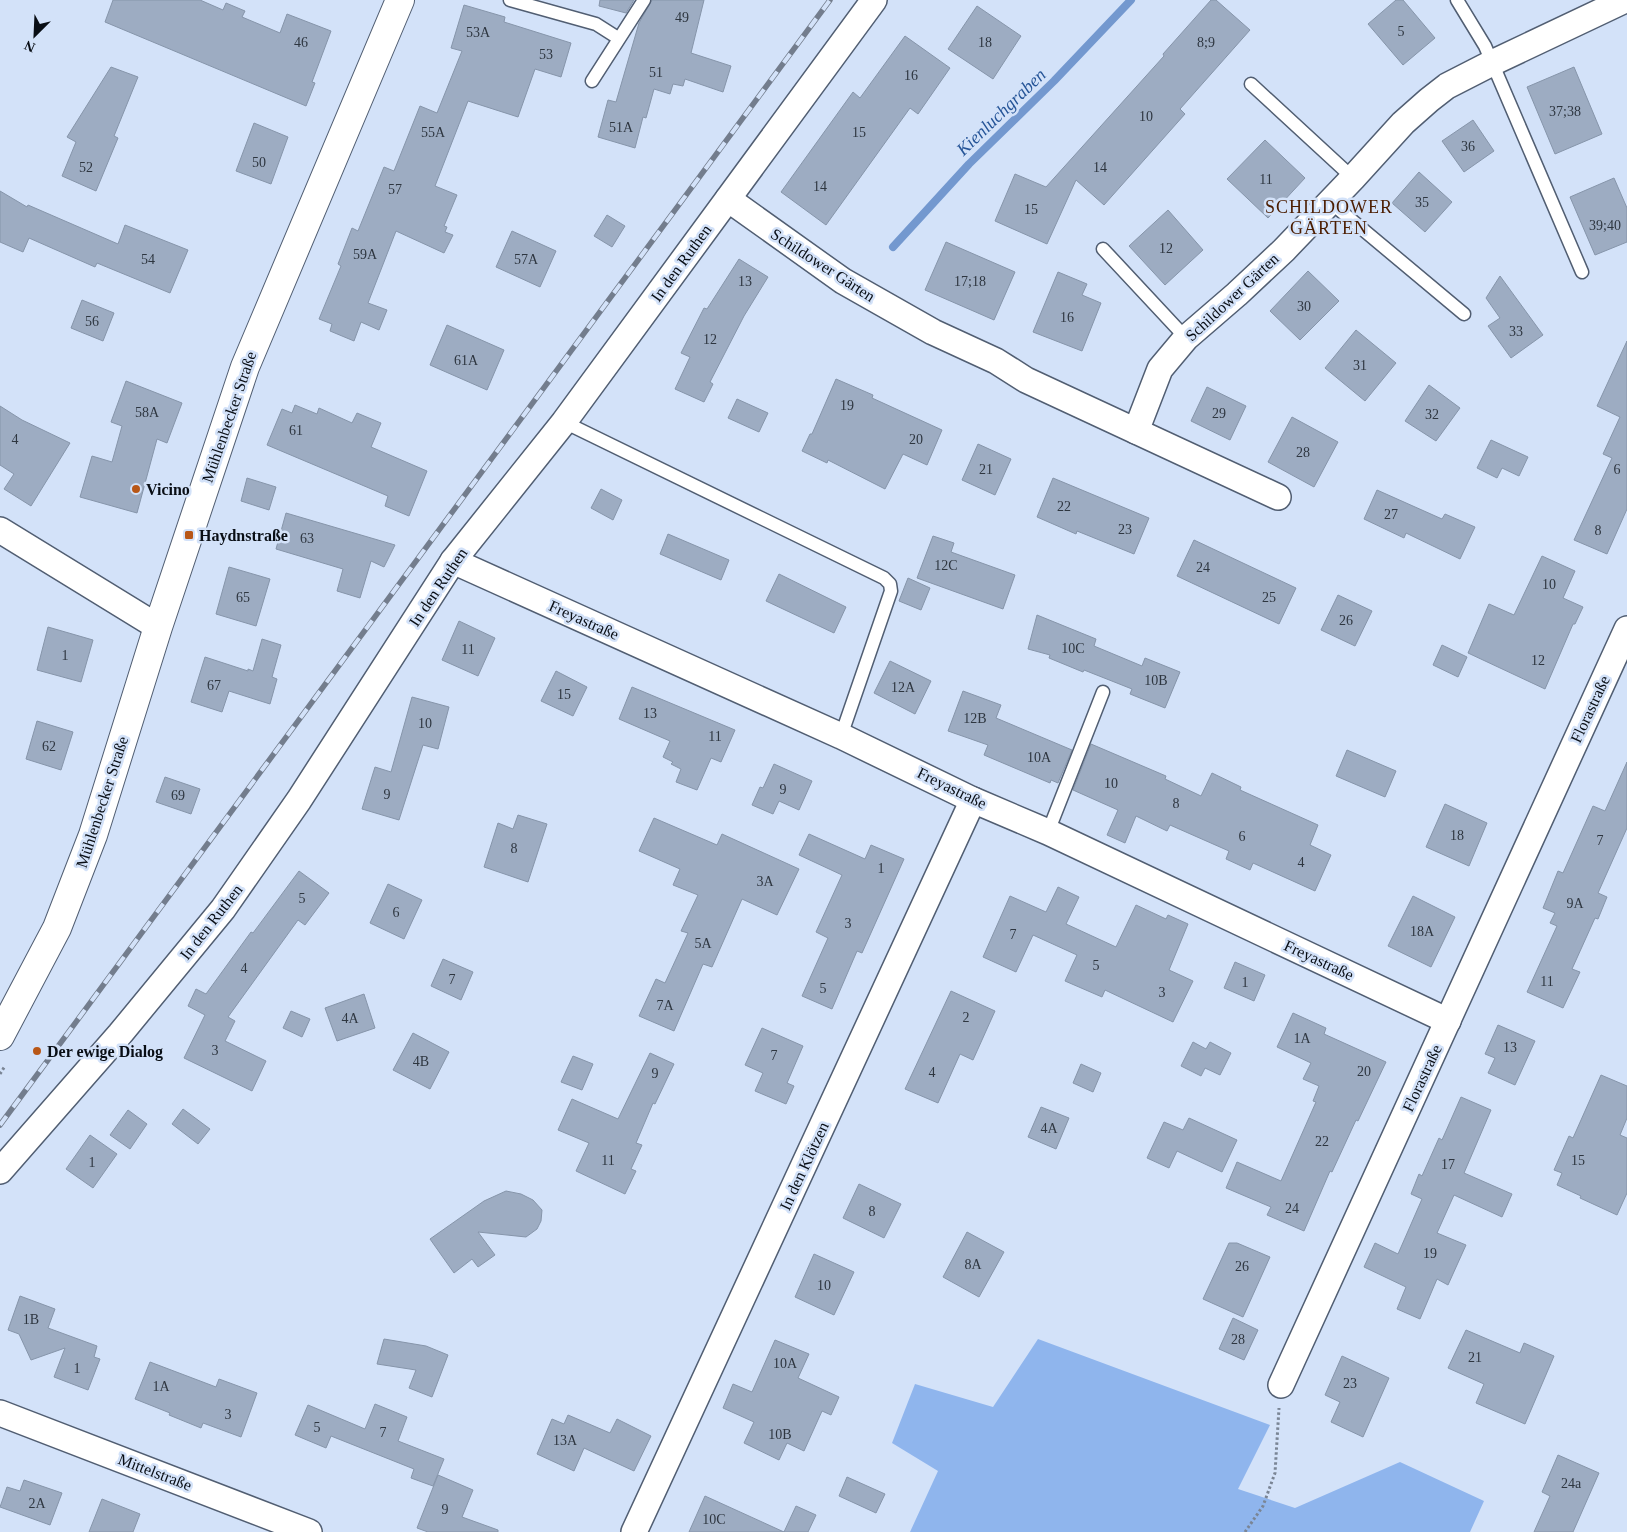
<svg xmlns="http://www.w3.org/2000/svg" width="1627" height="1532" font-family="'Times New Roman',serif">
  <rect width="100%" height="100%" fill="#d3e2f9"/>
  <!-- forest -->
  <polygon fill="#8fb5ed" points="1038,1339 1270,1425 1238,1489 1295,1508 1400,1462 1484,1501 1470,1532 910,1532 938,1471 892,1443 915,1384 993,1407"/>
  <g fill="none" stroke-linecap="round" stroke-linejoin="round">
    <!-- stream -->
    <polyline stroke="#7398cf" stroke-width="8" points="893,247 969,164 1054,81 1131,0"/>
  </g>
  <!-- building -->
  <g fill="#9dacc2" stroke="#8695aa">
    <polygon points="113,0 200,0 223,10 226,3 245,11 242,17 280,33 287,14 331,31 312,82 315,83 306,106 105,22"/>
    <polygon points="600,0 634,0 626,13 599,6"/>
    <polygon points="652,0 704,0 691,53 731,66 723,92 685,79 683,86 673,84 670,94 654,89 646,118 643,117 635,148 598,137 608,100 616,102 639,23"/>
    <polygon points="1211,0 1216,0 1250,30 1180,109 1185,114 1104,205 1076,180 1047,244 995,221 1015,174 1046,187 1164,56 1163,54"/>
    <polygon points="1396,0 1403,0 1435,38 1403,65 1368,24"/>
    <polygon points="464,5 505,17 504,22 571,43 561,77 535,69 518,117 468,101 435,186 457,195 444,226 447,227 445,232 453,235 444,253 396,231 368,303 387,310 379,330 361,322 354,341 330,331 332,324 319,319 341,266 338,264 352,228 358,231 384,167 394,171 420,106 437,113 462,51 451,48"/>
    <polygon points="977,6 1021,36 993,79 948,49"/>
    <polygon points="905,36 950,68 918,114 910,108 826,225 781,192 853,92 860,98"/>
    <polygon points="111,67 138,77 114,136 118,138 96,191 62,176 76,142 67,137"/>
    <polygon points="1574,67 1602,134 1555,154 1527,87"/>
    <polygon points="1473,120 1494,151 1464,172 1442,141"/>
    <polygon points="254,123 288,137 271,184 236,171"/>
    <polygon points="1265,140 1305,178 1268,218 1227,179"/>
    <polygon points="1419,172 1452,202 1425,232 1392,203"/>
    <polygon points="1614,178 1627,208 1627,242 1595,255 1570,197"/>
    <polygon points="0,191 27,207 28,205 118,244 125,225 188,250 170,293 97,263 95,267 29,238 23,252 0,242"/>
    <polygon points="1168,210 1203,250 1165,285 1129,246"/>
    <polygon points="607,215 625,226 612,247 594,236"/>
    <polygon points="512,231 556,251 540,287 496,267"/>
    <polygon points="946,242 1015,272 994,320 925,290"/>
    <polygon points="739,259 768,277 744,316 710,382 713,384 704,402 675,389 690,357 681,353 704,308 707,309"/>
    <polygon points="1308,271 1339,301 1300,340 1270,311"/>
    <polygon points="1058,272 1087,284 1082,295 1101,303 1082,351 1033,332"/>
    <polygon points="1500,276 1543,335 1511,358 1488,326 1500,318 1486,298"/>
    <polygon points="82,300 114,313 103,341 71,328"/>
    <polygon points="447,325 504,350 487,390 430,365"/>
    <polygon points="1356,330 1396,363 1365,401 1325,368"/>
    <polygon points="1627,341 1627,509 1607,554 1574,540 1612,458 1603,454 1620,417 1597,406"/>
    <polygon points="836,379 873,395 872,398 942,430 927,465 903,454 885,489 828,460 827,463 802,451 810,434 812,434"/>
    <polygon points="126,381 182,403 167,443 157,439 137,513 80,497 92,456 112,462 122,426 111,422"/>
    <polygon points="1429,385 1460,408 1436,441 1405,421"/>
    <polygon points="1207,387 1246,406 1230,440 1191,421"/>
    <polygon points="737,399 768,413 759,432 728,418"/>
    <polygon points="295,405 317,414 319,408 352,423 357,413 381,423 371,447 427,471 409,516 385,506 388,496 267,445 282,409 292,413"/>
    <polygon points="0,406 22,420 70,443 31,506 4,489 14,474 0,465"/>
    <polygon points="1292,417 1338,442 1314,487 1268,462"/>
    <polygon points="1491,440 1528,457 1519,476 1502,468 1497,478 1477,468"/>
    <polygon points="978,444 1011,459 995,495 962,480"/>
    <polygon points="247,478 276,487 269,510 241,501"/>
    <polygon points="1053,478 1149,518 1134,554 1077,531 1076,534 1037,517"/>
    <polygon points="601,489 622,500 613,520 591,508"/>
    <polygon points="1377,490 1442,519 1445,514 1475,527 1460,559 1406,533 1404,538 1364,519"/>
    <polygon points="286,513 395,545 384,567 371,561 360,598 337,591 343,569 276,549"/>
    <polygon points="668,534 729,560 721,580 660,554"/>
    <polygon points="933,536 954,543 951,552 1015,575 1003,609 917,578"/>
    <polygon points="1194,540 1296,588 1279,624 1177,576"/>
    <polygon points="1542,556 1575,571 1563,598 1583,607 1575,624 1573,624 1545,689 1468,653 1489,604 1514,615"/>
    <polygon points="229,567 270,579 256,626 216,614"/>
    <polygon points="779,574 846,607 834,633 766,601"/>
    <polygon points="908,578 930,588 921,610 899,601"/>
    <polygon points="1338,595 1372,611 1355,646 1321,630"/>
    <polygon points="1037,615 1096,639 1094,646 1142,666 1145,658 1180,672 1165,708 1130,694 1132,689 1084,670 1083,672 1049,658 1050,655 1028,649"/>
    <polygon points="459,621 495,638 478,676 442,660"/>
    <polygon points="48,627 93,640 81,682 37,670"/>
    <polygon points="262,639 281,645 272,677 277,679 270,704 229,691 222,712 191,702 205,657 248,671 248,669 253,671"/>
    <polygon points="1442,645 1467,657 1458,677 1433,665"/>
    <polygon points="890,661 931,681 915,714 874,693"/>
    <polygon points="556,671 587,687 573,716 541,701"/>
    <polygon points="632,687 735,730 721,762 711,758 697,790 676,782 681,769 671,764 673,762 663,757 670,741 619,719"/>
    <polygon points="963,691 1001,705 996,718 1072,750 1058,783 1051,780 1050,783 984,755 988,745 948,731"/>
    <polygon points="412,697 449,707 438,749 423,745 399,820 362,809 375,767 391,772"/>
    <polygon points="37,721 73,732 61,770 26,759"/>
    <polygon points="1091,744 1166,776 1165,779 1201,796 1212,773 1241,787 1240,790 1318,825 1310,845 1331,855 1315,891 1253,863 1250,870 1226,859 1229,851 1170,825 1167,831 1136,816 1125,843 1107,835 1118,810 1073,790"/>
    <polygon points="1347,750 1396,771 1385,797 1336,776"/>
    <polygon points="1627,762 1627,828 1598,893 1607,897 1598,919 1595,918 1572,969 1580,972 1563,1008 1527,992 1557,926 1550,923 1555,913 1543,908 1558,871 1563,873 1593,806 1605,811"/>
    <polygon points="774,764 812,781 799,810 779,801 773,814 752,805 760,787 763,788"/>
    <polygon points="165,777 200,789 191,814 156,802"/>
    <polygon points="1445,804 1487,823 1469,866 1426,847"/>
    <polygon points="518,815 547,824 528,882 484,867 498,823 513,829"/>
    <polygon points="654,818 717,845 722,834 799,869 777,915 742,899 712,967 703,964 674,1031 639,1016 656,979 665,983 688,933 681,931 698,895 673,885 680,869 639,851"/>
    <polygon points="809,834 865,859 871,845 904,859 862,953 857,951 832,1009 802,996 828,938 816,932 842,875 799,855"/>
    <polygon points="299,871 329,893 305,925 298,920 228,1017 235,1021 225,1041 266,1061 252,1091 184,1058 205,1015 188,1006 196,989 206,994 251,932 253,933"/>
    <polygon points="388,884 422,900 404,939 370,923"/>
    <polygon points="1058,887 1079,897 1066,924 1116,947 1136,905 1166,919 1168,915 1188,924 1169,970 1193,981 1173,1022 1105,990 1102,997 1065,981 1077,955 1033,935 1016,972 983,957 1010,896 1046,912"/>
    <polygon points="1413,896 1455,917 1431,967 1388,946"/>
    <polygon points="443,959 473,972 461,1000 431,986"/>
    <polygon points="1235,962 1265,975 1254,1001 1224,988"/>
    <polygon points="951,991 995,1011 973,1060 960,1054 938,1103 905,1089"/>
    <polygon points="364,994 375,1028 337,1041 325,1008"/>
    <polygon points="291,1011 310,1019 302,1037 283,1028"/>
    <polygon points="1293,1013 1326,1028 1324,1034 1386,1062 1358,1121 1356,1120 1332,1172 1330,1171 1304,1231 1267,1215 1271,1207 1226,1188 1237,1162 1281,1181 1316,1102 1313,1101 1319,1086 1303,1079 1311,1063 1277,1047"/>
    <polygon points="1498,1025 1535,1041 1515,1085 1488,1073 1495,1058 1485,1054"/>
    <polygon points="762,1028 803,1046 787,1083 794,1086 786,1104 755,1091 763,1073 745,1065"/>
    <polygon points="413,1033 449,1052 430,1089 393,1070"/>
    <polygon points="1193,1042 1206,1049 1210,1042 1231,1053 1220,1075 1205,1068 1201,1076 1181,1066"/>
    <polygon points="650,1053 674,1064 655,1104 653,1103 636,1143 642,1145 631,1169 636,1171 625,1194 576,1171 589,1143 558,1130 572,1099 618,1119"/>
    <polygon points="573,1056 593,1064 582,1090 561,1082"/>
    <polygon points="1081,1064 1101,1073 1093,1092 1073,1083"/>
    <polygon points="1601,1075 1627,1086 1627,1118 1620,1135 1627,1138 1627,1193 1617,1215 1580,1198 1581,1196 1557,1185 1562,1173 1554,1170 1569,1136 1573,1138"/>
    <polygon points="1461,1097 1491,1110 1464,1173 1512,1194 1502,1217 1454,1195 1437,1233 1466,1245 1448,1285 1437,1279 1420,1319 1397,1309 1406,1287 1364,1267 1375,1243 1398,1254 1422,1199 1411,1194 1419,1174 1422,1176 1439,1138 1442,1140"/>
    <polygon points="1041,1107 1069,1118 1056,1149 1028,1137"/>
    <polygon points="183,1109 210,1129 198,1144 172,1124"/>
    <polygon points="128,1110 147,1124 130,1149 110,1135"/>
    <polygon points="1189,1118 1237,1140 1222,1172 1177,1151 1169,1168 1147,1158 1164,1122 1183,1130"/>
    <polygon points="90,1135 117,1154 93,1188 66,1169"/>
    <polygon points="859,1184 901,1204 884,1238 843,1218"/>
    <polygon points="506,1191 521,1194 533,1200 542,1210 541,1221 537,1229 526,1237 478,1232 495,1255 478,1267 472,1259 454,1273 430,1239 484,1201"/>
    <polygon points="967,1232 1004,1252 979,1297 943,1277"/>
    <polygon points="1229,1243 1237,1243 1270,1257 1243,1317 1203,1299"/>
    <polygon points="814,1254 854,1272 834,1315 795,1297"/>
    <polygon points="20,1296 55,1309 48,1328 97,1346 94,1357 100,1359 88,1390 54,1377 65,1348 31,1360 19,1334 8,1330"/>
    <polygon points="1233,1318 1258,1330 1244,1360 1219,1349"/>
    <polygon points="1466,1330 1520,1353 1524,1343 1554,1356 1525,1424 1476,1403 1484,1384 1448,1368"/>
    <polygon points="384,1339 426,1346 448,1355 432,1397 409,1388 416,1370 377,1364"/>
    <polygon points="775,1340 809,1354 798,1378 839,1397 831,1415 822,1411 804,1451 787,1443 779,1460 744,1443 754,1422 723,1408 733,1384 752,1392"/>
    <polygon points="1342,1356 1389,1378 1363,1437 1331,1422 1340,1402 1325,1395"/>
    <polygon points="150,1362 216,1387 219,1379 257,1393 241,1437 203,1423 201,1428 169,1415 170,1413 135,1399"/>
    <polygon points="375,1404 407,1417 398,1441 444,1459 433,1486 411,1478 414,1469 331,1436 326,1448 295,1435 308,1405 365,1429"/>
    <polygon points="568,1415 610,1433 617,1419 651,1436 634,1471 584,1448 574,1471 537,1454 552,1419 564,1424"/>
    <polygon points="1558,1455 1599,1473 1573,1532 1534,1532 1550,1496 1542,1492"/>
    <polygon points="438,1475 473,1490 462,1517 498,1530 498,1532 428,1532 417,1528"/>
    <polygon points="847,1477 885,1494 876,1513 839,1496"/>
    <polygon points="24,1480 62,1493 50,1525 0,1507 7,1487 20,1491"/>
    <polygon points="705,1496 784,1532 689,1532"/>
    <polygon points="102,1499 140,1514 133,1532 89,1532"/>
    <polygon points="796,1506 816,1515 808,1532 784,1532"/>
  </g>
  <g fill="none" stroke-linecap="round" stroke-linejoin="round">
    <defs>
      <g id="lane">
        <polyline points="510,0 596,24 618,38"/>
        <polyline points="1457,0 1485,46 1582,272"/>
        <polyline points="592,81 644,0"/>
        <polyline points="1251,84 1353,178"/>
        <polyline points="1330,202 1464,314"/>
        <polyline points="1103,249 1186,338"/>
        <polyline points="564,422 884,578 890,584 891,591 841,736"/>
        <polyline points="1048,832 1103,692"/>
      </g>
      <g id="street">
        <polyline points="728,199 843,281 933,332 996,361 1026,380 1278,497"/>
        <polyline points="1136,431 1160,369 1186,338 1237,294 1284,250 1353,178 1403,123 1429,100 1447,86 1492,63 1625,0"/>
        <polyline points="0,530 158,627"/>
        <polyline points="453,561 841,736 973,800 1048,832 1448,1021"/>
        <polyline points="0,1171 120,1034 223,909 299,800 453,561 564,422 874,0"/>
        <polyline points="1281,1385 1627,629"/>
        <polyline points="0,1413 309,1532"/>
        <polyline points="634,1532 973,800"/>
      </g>
      <polyline id="secondary" points="0,1036 57,928 93,835 158,627 245,367 400,0"/>
    </defs>
    <!-- lane casing -->
    <use href="#lane" stroke="#515e72" stroke-width="15"/>
    <!-- street casing -->
    <use href="#street" stroke="#515e72" stroke-width="28"/>
    <!-- secondary casing -->
    <use href="#secondary" stroke="#515e72" stroke-width="30"/>
    <!-- path -->
    <g stroke="#7a8595" stroke-width="3" stroke-dasharray="2.5 2.5" stroke-linecap="butt">
      <polyline points="0,1074 5,1066"/>
      <polyline points="1245,1532 1263,1506 1275,1473 1279,1408"/>
    </g>
    <!-- lane -->
    <use href="#lane" stroke="#fff" stroke-width="12"/>
    <!-- street -->
    <use href="#street" stroke="#fff" stroke-width="25"/>
    <!-- secondary -->
    <use href="#secondary" stroke="#fff" stroke-width="28"/>
    <defs>
      <polyline id="rail" points="0,1125 830,0"/>
    </defs>
    <!-- rail casing -->
    <use href="#rail" stroke="#737d8d" stroke-width="5.5"/>
    <!-- rail -->
    <use href="#rail" stroke="#d3e2f9" stroke-width="4" stroke-dasharray="11" stroke-linecap="butt"/>
  </g>
  <!-- markers -->
  <g fill="#b85717" stroke="#d3e2f9" stroke-width="2">
    <circle cx="136" cy="489" r="5"/>
    <rect x="184" y="530" width="10" height="10" rx="2.5"/>
    <circle cx="37" cy="1051" r="5"/>
  </g>
  <g text-anchor="middle" dominant-baseline="central" stroke-width="5" stroke-linejoin="round" paint-order="stroke">
    <!-- number labels -->
    <g font-size="14" fill="#2e3640">
      <text x="682" y="17">49</text>
      <text x="1401" y="31">5</text>
      <text x="478" y="32">53A</text>
      <text x="301" y="42">46</text>
      <text x="985" y="42">18</text>
      <text x="1206" y="42">8;9</text>
      <text x="546" y="54">53</text>
      <text x="656" y="72">51</text>
      <text x="911" y="75">16</text>
      <text x="1565" y="111">37;38</text>
      <text x="1146" y="116">10</text>
      <text x="621" y="127">51A</text>
      <text x="433" y="132">55A</text>
      <text x="859" y="132">15</text>
      <text x="1468" y="146">36</text>
      <text x="259" y="162">50</text>
      <text x="86" y="167">52</text>
      <text x="1100" y="167">14</text>
      <text x="1266" y="179">11</text>
      <text x="820" y="186">14</text>
      <text x="395" y="189">57</text>
      <text x="1422" y="202">35</text>
      <text x="1031" y="209">15</text>
      <text x="1605" y="225">39;40</text>
      <text x="1166" y="248">12</text>
      <text x="365" y="254">59A</text>
      <text x="148" y="259">54</text>
      <text x="526" y="259">57A</text>
      <text x="745" y="281">13</text>
      <text x="970" y="281">17;18</text>
      <text x="1304" y="306">30</text>
      <text x="1067" y="317">16</text>
      <text x="92" y="321">56</text>
      <text x="1516" y="331">33</text>
      <text x="710" y="339">12</text>
      <text x="466" y="360">61A</text>
      <text x="1360" y="365">31</text>
      <text x="847" y="405">19</text>
      <text x="147" y="412">58A</text>
      <text x="1219" y="413">29</text>
      <text x="1432" y="414">32</text>
      <text x="296" y="430">61</text>
      <text x="15" y="439">4</text>
      <text x="916" y="439">20</text>
      <text x="1303" y="452">28</text>
      <text x="986" y="469">21</text>
      <text x="1617" y="469">6</text>
      <text x="1064" y="506">22</text>
      <text x="1391" y="514">27</text>
      <text x="1125" y="529">23</text>
      <text x="1598" y="530">8</text>
      <text x="307" y="538">63</text>
      <text x="946" y="565">12C</text>
      <text x="1203" y="567">24</text>
      <text x="1549" y="584">10</text>
      <text x="243" y="597">65</text>
      <text x="1269" y="597">25</text>
      <text x="1346" y="620">26</text>
      <text x="1073" y="648">10C</text>
      <text x="468" y="649">11</text>
      <text x="65" y="655">1</text>
      <text x="1538" y="660">12</text>
      <text x="1156" y="680">10B</text>
      <text x="214" y="685">67</text>
      <text x="903" y="687">12A</text>
      <text x="564" y="694">15</text>
      <text x="650" y="713">13</text>
      <text x="975" y="718">12B</text>
      <text x="425" y="723">10</text>
      <text x="715" y="736">11</text>
      <text x="49" y="746">62</text>
      <text x="1039" y="757">10A</text>
      <text x="1111" y="783">10</text>
      <text x="783" y="789">9</text>
      <text x="387" y="794">9</text>
      <text x="178" y="795">69</text>
      <text x="1176" y="803">8</text>
      <text x="1457" y="835">18</text>
      <text x="1242" y="836">6</text>
      <text x="1600" y="840">7</text>
      <text x="514" y="848">8</text>
      <text x="1301" y="862">4</text>
      <text x="881" y="868">1</text>
      <text x="765" y="881">3A</text>
      <text x="302" y="898">5</text>
      <text x="1575" y="903">9A</text>
      <text x="396" y="912">6</text>
      <text x="848" y="923">3</text>
      <text x="1422" y="931">18A</text>
      <text x="1013" y="934">7</text>
      <text x="703" y="943">5A</text>
      <text x="1096" y="965">5</text>
      <text x="244" y="968">4</text>
      <text x="452" y="979">7</text>
      <text x="1547" y="981">11</text>
      <text x="1245" y="982">1</text>
      <text x="823" y="988">5</text>
      <text x="1162" y="992">3</text>
      <text x="665" y="1005">7A</text>
      <text x="966" y="1017">2</text>
      <text x="350" y="1018">4A</text>
      <text x="1302" y="1038">1A</text>
      <text x="1510" y="1047">13</text>
      <text x="215" y="1050">3</text>
      <text x="774" y="1055">7</text>
      <text x="421" y="1061">4B</text>
      <text x="1364" y="1071">20</text>
      <text x="932" y="1072">4</text>
      <text x="655" y="1073">9</text>
      <text x="1049" y="1128">4A</text>
      <text x="1322" y="1141">22</text>
      <text x="608" y="1160">11</text>
      <text x="1578" y="1160">15</text>
      <text x="92" y="1162">1</text>
      <text x="1448" y="1164">17</text>
      <text x="1292" y="1208">24</text>
      <text x="872" y="1211">8</text>
      <text x="1430" y="1253">19</text>
      <text x="973" y="1264">8A</text>
      <text x="1242" y="1266">26</text>
      <text x="824" y="1285">10</text>
      <text x="31" y="1319">1B</text>
      <text x="1238" y="1339">28</text>
      <text x="1475" y="1357">21</text>
      <text x="785" y="1363">10A</text>
      <text x="77" y="1368">1</text>
      <text x="1350" y="1383">23</text>
      <text x="161" y="1386">1A</text>
      <text x="228" y="1414">3</text>
      <text x="317" y="1427">5</text>
      <text x="383" y="1432">7</text>
      <text x="780" y="1434">10B</text>
      <text x="565" y="1440">13A</text>
      <text x="1571" y="1483">24a</text>
      <text x="37" y="1503">2A</text>
      <text x="445" y="1509">9</text>
      <text x="714" y="1519">10C</text>
    </g>
    <!-- street labels -->
    <g font-size="16" fill="#090e15" stroke="#d3e2f9">
      <text transform="translate(681 263) rotate(-54)">In den Ruthen</text>
      <text transform="translate(823 265) rotate(33)">Schildower Gärten</text>
      <text transform="translate(1232 297) rotate(-43)">Schildower Gärten</text>
      <text transform="translate(229 417) rotate(-71)">Mühlenbecker Straße</text>
      <text transform="translate(438 587) rotate(-56)">In den Ruthen</text>
      <text transform="translate(584 620) rotate(24)">Freyastraße</text>
      <text transform="translate(1590 709) rotate(-65)">Florastraße</text>
      <text transform="translate(952 788) rotate(26)">Freyastraße</text>
      <text transform="translate(102 802) rotate(-72)">Mühlenbecker Straße</text>
      <text transform="translate(211 922) rotate(-52)">In den Ruthen</text>
      <text transform="translate(1319 960) rotate(25)">Freyastraße</text>
      <text transform="translate(1422 1078) rotate(-65)">Florastraße</text>
      <text transform="translate(804 1166) rotate(-65)">In den Klötzen</text>
      <text transform="translate(155 1472) rotate(21)">Mittelstraße</text>
    </g>
    <!-- poi labels -->
    <g font-size="16" font-weight="bold" fill="#090e15" stroke="#d3e2f9" text-anchor="start">
      <text x="146" y="489">Vicino</text>
      <text x="199" y="535">Haydnstraße</text>
      <text x="47" y="1051">Der ewige Dialog</text>
    </g>
    <!-- water labels -->
    <g font-size="18" font-style="italic" fill="#265598" stroke="#d3e2f9">
      <text transform="translate(1001 112) rotate(-44)">Kienluchgraben</text>
    </g>
    <!-- neighbourhood labels -->
    <g font-size="18" letter-spacing="1" fill="#4b1d00" stroke="#d3e2f9">
      <text x="1329" y="207">SCHILDOWER<tspan x="1329" dy="21">GÄRTEN</tspan></text>
    </g>
  </g>
  <!-- north arrow -->
  <g transform="translate(35 35) rotate(204)" stroke="#d3e2f9" stroke-width="4" paint-order="stroke">
  <path d="M0-4L9 19L0 12L-9 19Z" fill="#090e15"/>
  <text y="-8" font-size="14" font-weight="bold" text-anchor="middle" fill="#090e15">N</text>
  </g>
</svg>
